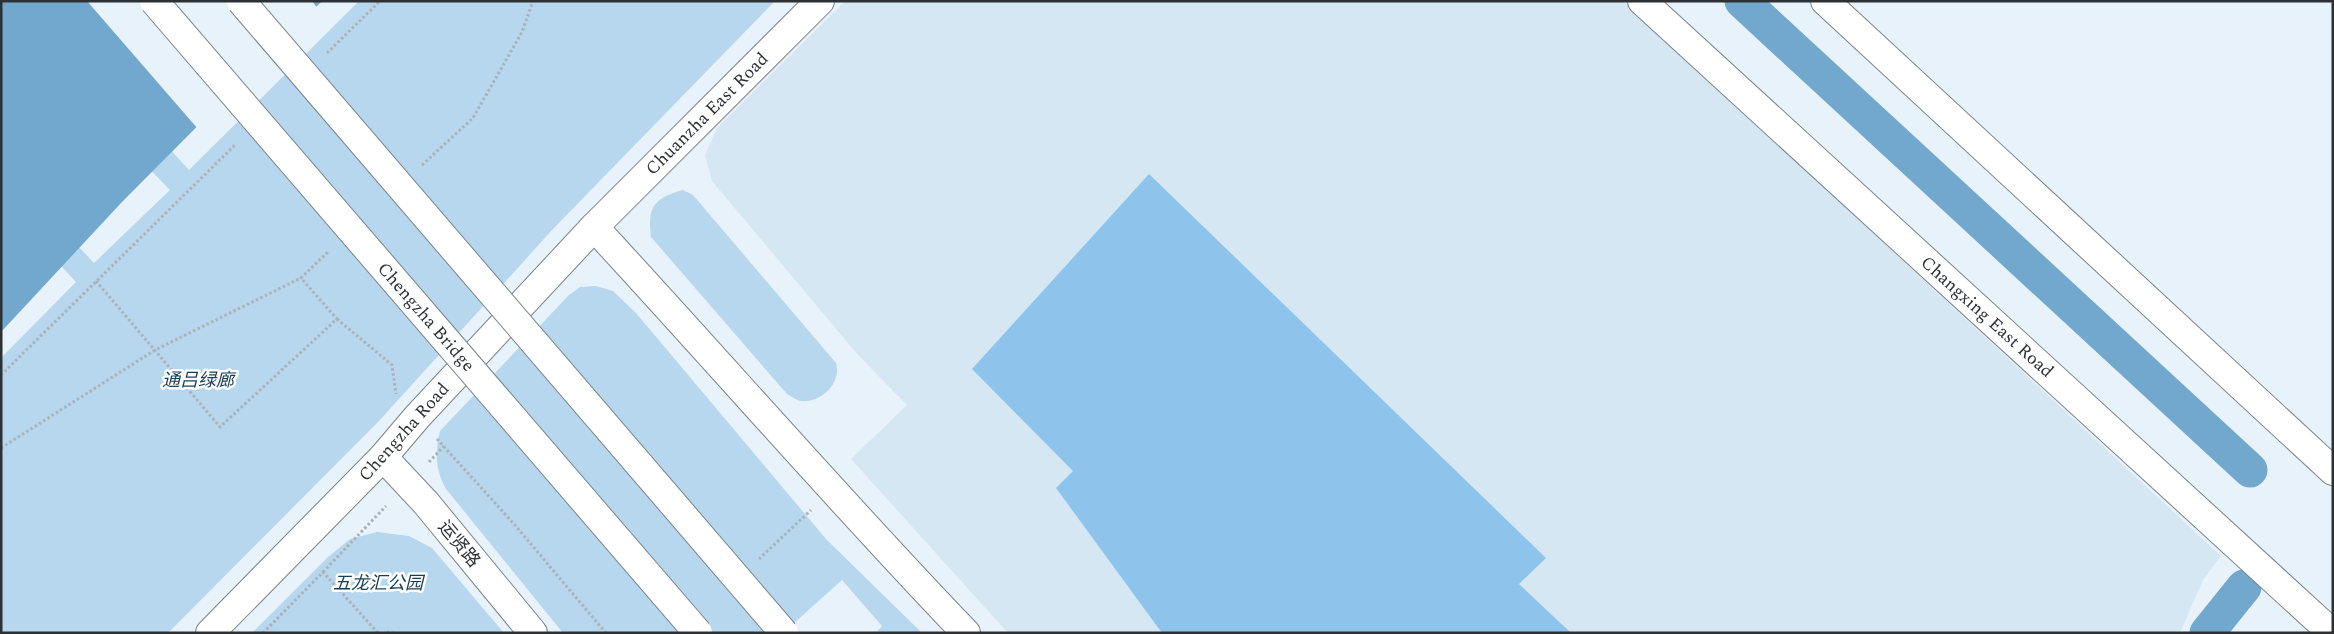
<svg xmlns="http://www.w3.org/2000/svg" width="2334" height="634" font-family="Spectral,'Noto Sans SC',serif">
  <rect width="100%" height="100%" fill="#e8f2fa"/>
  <!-- built -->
  <polygon fill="#d6e7f4" points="845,1 1623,1 2221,556 2203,580 2180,633 1008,633 851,459 907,405 858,355 712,181 705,155 717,128"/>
  <!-- green -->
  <g fill="#b7d7ef">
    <polygon points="359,1 775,1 553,229 379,421 168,633 1,633 1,358 76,282 53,257 56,223 94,263 170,190 133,152 167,146 189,170"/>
    <path d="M 683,190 L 693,195 L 836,363 C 842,382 822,403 801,401 C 796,400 790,396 786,393 L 651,237 C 647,207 654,198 683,190 Z"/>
    <path d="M 596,286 L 613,291 L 636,313 L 826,539 L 922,633 L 876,633 L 882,626 L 842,580 L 783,633 L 563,633 L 446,489 C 435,469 435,453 440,431 L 569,295 L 580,287 Z"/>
    <polygon points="377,532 409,536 432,548 504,633 252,633 328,557 350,539"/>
  </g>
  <!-- water -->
  <polygon fill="#72a8cd" points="1,1 322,1 122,202 1,332"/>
  <!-- pier -->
  <polygon fill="#e8f2fa" points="87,1 312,1 318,9 198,129"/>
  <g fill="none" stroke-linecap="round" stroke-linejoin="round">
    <!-- canal -->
    <g stroke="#72a8cd" stroke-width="35">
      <polyline points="1742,1 2250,470"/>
      <polyline points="2207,633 2244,587"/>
    </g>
  </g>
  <!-- building -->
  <polygon fill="#8ec4eb" points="1149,174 1546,558 1519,584 1571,633 1162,633 1056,488 1073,471 972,369"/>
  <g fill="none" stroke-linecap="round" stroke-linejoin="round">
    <defs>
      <g id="street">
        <polyline points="1642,1 2332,633"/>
        <polyline points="1825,1 2333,471"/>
        <path d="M 594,227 C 719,362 839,501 966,633"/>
        <polyline points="383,457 426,503 533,633"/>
      </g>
      <polyline id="secondary" points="210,633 383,457 417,417 594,227 820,1"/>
    </defs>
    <!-- street casing -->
    <use href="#street" stroke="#7a838a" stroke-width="30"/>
    <!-- secondary casing -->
    <use href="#secondary" stroke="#7a838a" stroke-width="30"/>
    <!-- path -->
    <g stroke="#aab2b8" stroke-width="3" stroke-dasharray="2.5 2.5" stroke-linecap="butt">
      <polyline points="327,53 380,1"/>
      <polyline points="422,165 473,118 522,32 533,1"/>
      <polyline points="96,281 220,427 337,319 301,278 329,251"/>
      <polyline points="337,319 392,365 396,394"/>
      <polyline points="1,375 236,144"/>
      <polyline points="437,439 514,524 606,633"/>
      <polyline points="1,448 155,350 301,278"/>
      <polyline points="429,462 444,446"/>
      <polyline points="759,559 811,510"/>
      <polyline points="323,572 386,506"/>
      <polyline points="263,633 323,572 378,633"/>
      <polyline points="387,633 390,631 392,633"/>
    </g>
    <!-- street -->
    <use href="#street" stroke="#fff" stroke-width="28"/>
    <!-- secondary -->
    <use href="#secondary" stroke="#fff" stroke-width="28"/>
    <defs>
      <g id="primary-bridge">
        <polyline points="154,1 698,633"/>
        <polyline points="241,1 784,633"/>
      </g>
    </defs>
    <!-- primary-bridge casing -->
    <use href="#primary-bridge" stroke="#7a838a" stroke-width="30" stroke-linecap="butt"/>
    <!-- primary-bridge -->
    <use href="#primary-bridge" stroke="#fff" stroke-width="28"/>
  </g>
  <g text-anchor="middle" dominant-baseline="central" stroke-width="5" stroke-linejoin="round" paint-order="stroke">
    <!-- street labels -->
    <g font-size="18" fill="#2d3134" stroke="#fefefe">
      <text transform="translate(707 114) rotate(-45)">Chuanzha East Road</text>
      <text transform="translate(426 317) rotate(49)">Chengzha Bridge</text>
      <text transform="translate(1987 317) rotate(42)">Changxing East Road</text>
      <text transform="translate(404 432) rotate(-48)">Chengzha Road</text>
      <text transform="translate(459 544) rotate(50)">运贤路</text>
    </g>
    <!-- park labels -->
    <g font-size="18" font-style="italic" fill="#153f59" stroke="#fefefe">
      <text x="198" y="380">通吕绿廊</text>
      <text x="378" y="583">五龙汇公园</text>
    </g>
  </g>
  <!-- border -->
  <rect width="2334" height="634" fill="none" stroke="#2d3134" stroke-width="5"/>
</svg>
